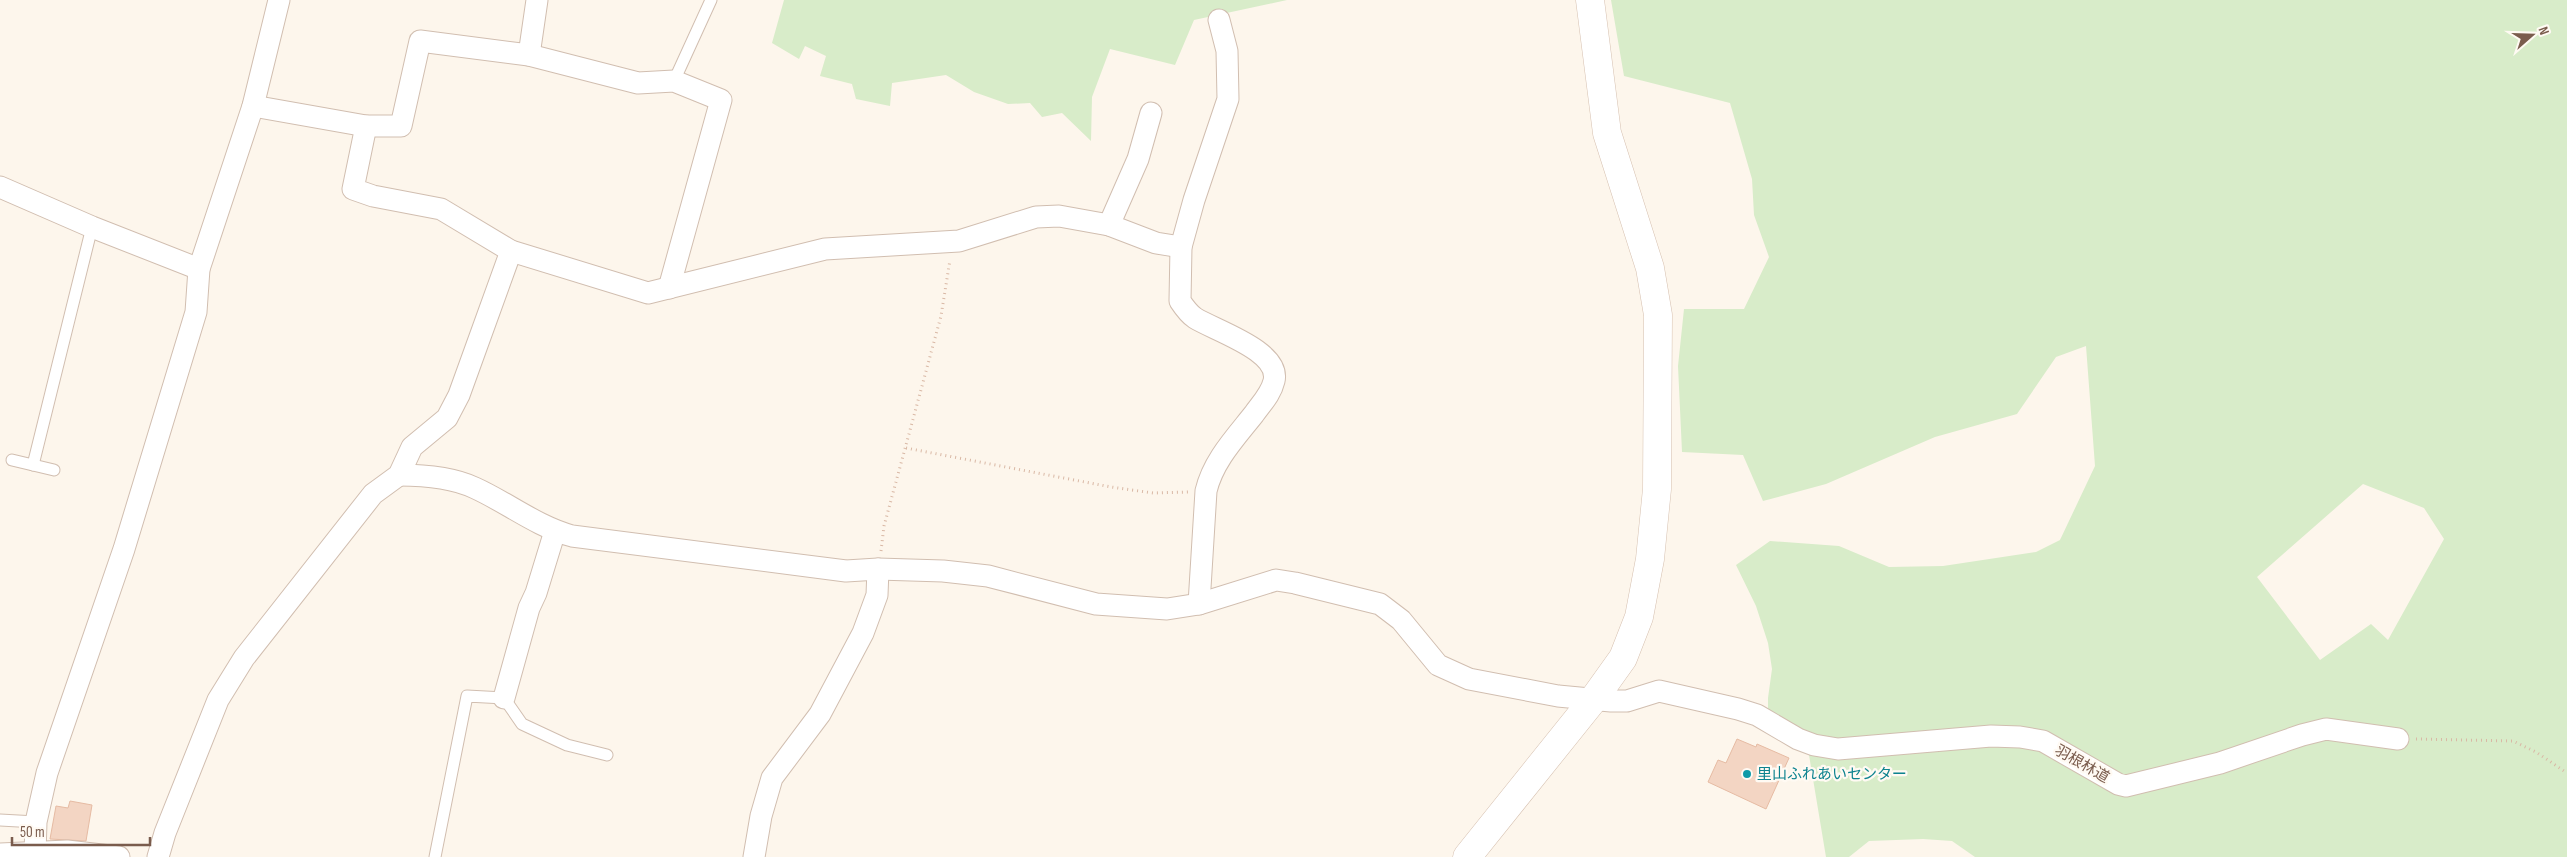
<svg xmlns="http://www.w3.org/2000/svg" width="2567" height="857" font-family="'Sofia Sans Condensed','Noto Sans JP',sans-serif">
  <rect width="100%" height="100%" fill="#fdf6ec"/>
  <!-- green -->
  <g fill="#d8ecc9" fill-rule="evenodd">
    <polygon points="784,0 1287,0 1194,20 1175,65 1110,49 1092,97 1091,141 1062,113 1042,117 1030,103 1008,104 974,92 946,75 892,83 890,106 856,99 852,84 820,76 826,56 805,46 799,59 772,43"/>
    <path d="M 1611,0 L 2567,0 L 2567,857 L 1975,857 L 1952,841 L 1923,839 L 1869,841 L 1849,857 L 1826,857 L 1807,743 L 1768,731 L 1768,698 L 1772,669 L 1768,643 L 1756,606 L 1736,565 L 1770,541 L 1839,546 L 1889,567 L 1943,566 L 2036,552 L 2060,540 L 2095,466 L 2086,346 L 2056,357 L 2017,414 L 1935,437 L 1826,484 L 1763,501 L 1743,455 L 1682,452 L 1678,366 L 1684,309 L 1744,309 L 1769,257 L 1754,215 L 1752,179 L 1730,103 L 1624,76 ZM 2363,484 L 2424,508 L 2444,539 L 2388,640 L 2371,624 L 2320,660 L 2257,577 Z"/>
  </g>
  <!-- building -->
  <g fill="#f3d5c3" stroke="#e6bba3">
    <polygon points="1737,739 1756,747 1757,744 1789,758 1766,809 1708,782 1718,760 1726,763"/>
    <polygon points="70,801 92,805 86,841 50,839 56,806 68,808"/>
  </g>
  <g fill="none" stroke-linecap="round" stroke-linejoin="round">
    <defs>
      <g id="lane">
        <polyline points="674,81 711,0"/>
        <polyline points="12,460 54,470"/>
        <polyline points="33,465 92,227"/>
        <polyline points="0,820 36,822"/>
        <polyline points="435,857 467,696 504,698 522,724 567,745 607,755"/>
      </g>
      <g id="street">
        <polyline points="529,55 537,0"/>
        <polyline points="253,106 366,126 401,126 420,41 529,55 638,83 674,81 721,100 669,288"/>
        <polyline points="366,126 353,189 373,196 441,209 511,251 648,293 825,249 959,241 1036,217 1059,216 1109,225 1156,243 1181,247"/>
        <polyline points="0,187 92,227 199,269"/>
        <polyline points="1109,225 1138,159 1151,113"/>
        <path d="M 399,475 C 424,475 452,477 475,488 C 508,503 536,526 572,536 L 846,571 L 878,569 L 943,571 L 988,576 L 1096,604 L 1167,609 L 1199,604 L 1276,580 L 1295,583 L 1380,604 L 1401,620 L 1438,665 L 1469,679 L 1558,696 L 1611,701 L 1627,701 L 1659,691 L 1738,709 L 1757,715 L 1798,739 L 1814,745 L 1838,749 L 1991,736 L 2020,737 L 2043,741 L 2118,784 L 2126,786 L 2220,763 L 2302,735 L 2326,729 L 2398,739"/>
        <path d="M 1199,604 L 1206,491 C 1213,461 1235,438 1254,414 C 1261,404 1271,394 1274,381 C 1281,351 1216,331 1195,318 C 1189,314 1184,307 1180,301 L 1181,247 L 1194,200 L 1228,99 L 1227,51 L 1219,20"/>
        <polyline points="504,698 529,608 536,593 555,531"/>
        <polyline points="0,854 67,851 119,857"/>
        <polyline points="35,854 36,822 47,773 124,549 196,312 199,269 253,106 279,0"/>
        <polyline points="158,857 165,833 218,700 244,658 373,494 399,475 412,447 447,418 459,395 511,251"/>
        <polyline points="754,857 761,816 772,778 820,714 863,633 877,595 878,569"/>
      </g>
      <g id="secondary">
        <polyline points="35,854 37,857"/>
        <polyline points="1467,857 1593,700 1623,658 1639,617 1650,559 1657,489 1658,315 1650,268 1607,133 1590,0"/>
      </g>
    </defs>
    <!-- lane casing -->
    <use href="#lane" stroke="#d1beb0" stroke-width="13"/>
    <!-- street casing -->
    <use href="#street" stroke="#d1beb0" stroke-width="23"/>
    <!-- secondary casing -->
    <use href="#secondary" stroke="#d6c0b0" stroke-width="29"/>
    <!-- path -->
    <g stroke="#d9b8a5" stroke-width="3" stroke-dasharray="1 4" stroke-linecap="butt">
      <polyline points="906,448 1111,487 1153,493 1188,492"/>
      <polyline points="881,551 884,526 941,316 950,260"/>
      <polyline points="2416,739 2513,741 2536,752 2567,773"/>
    </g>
    <!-- lane -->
    <use href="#lane" stroke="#fff" stroke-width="11"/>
    <!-- street -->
    <use href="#street" stroke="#fff" stroke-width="21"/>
    <!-- secondary -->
    <use href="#secondary" stroke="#fff" stroke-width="28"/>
  </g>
  <!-- markers -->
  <circle fill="#0f9aa8" stroke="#fffaf3" stroke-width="2" cx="1747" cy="774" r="5"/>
  <g text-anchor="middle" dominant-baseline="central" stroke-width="4.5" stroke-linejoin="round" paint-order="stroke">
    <!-- street labels -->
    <g font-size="15" fill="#7a5c4d" stroke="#fffaf3">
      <text transform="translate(2082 764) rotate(30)">羽根林道</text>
    </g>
    <!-- culture labels -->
    <g font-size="15" fill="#0d838f" stroke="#fffaf3" text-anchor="start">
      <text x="1757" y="774">里山ふれあいセンター</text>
    </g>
  </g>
  <!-- north arrow -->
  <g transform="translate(2532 35) rotate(70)" stroke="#fffaf3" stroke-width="4" paint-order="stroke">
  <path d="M0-4L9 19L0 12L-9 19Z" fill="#7a5c4d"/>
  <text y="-8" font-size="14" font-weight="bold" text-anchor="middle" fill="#7a5c4d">N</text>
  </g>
  <!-- scale -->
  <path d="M12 837v8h138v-8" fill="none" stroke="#7a5c4d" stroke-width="2.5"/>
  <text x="20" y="837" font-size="15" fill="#7a5c4d" stroke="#fffaf3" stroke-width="4" paint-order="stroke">50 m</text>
</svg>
